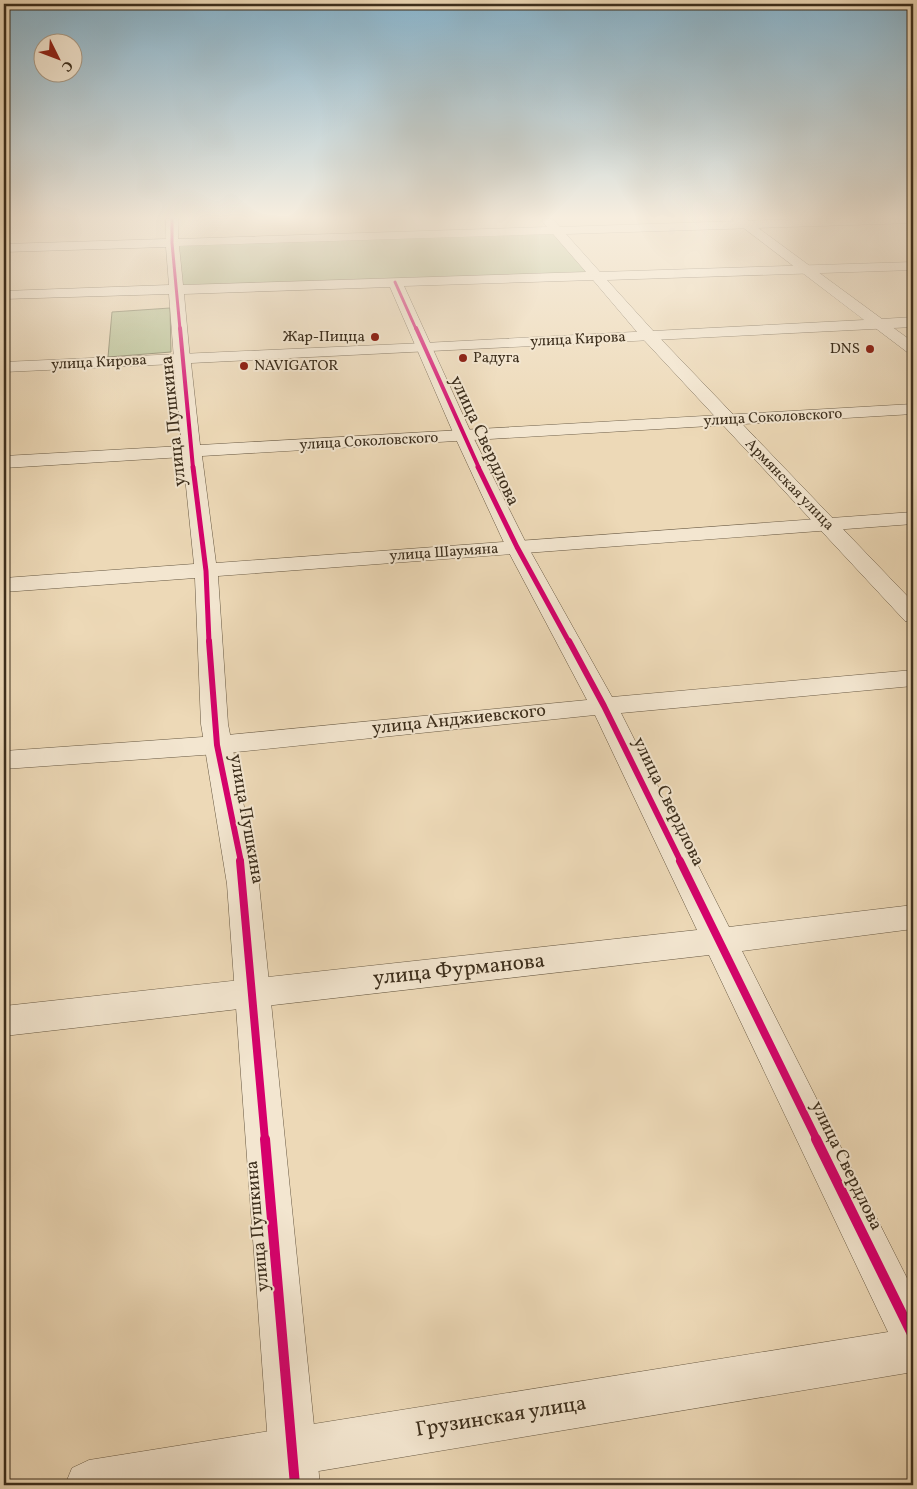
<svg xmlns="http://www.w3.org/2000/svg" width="917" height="1489" font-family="Vollkorn,serif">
  <rect width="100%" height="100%" fill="#edd9b7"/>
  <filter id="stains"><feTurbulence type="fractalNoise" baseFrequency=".004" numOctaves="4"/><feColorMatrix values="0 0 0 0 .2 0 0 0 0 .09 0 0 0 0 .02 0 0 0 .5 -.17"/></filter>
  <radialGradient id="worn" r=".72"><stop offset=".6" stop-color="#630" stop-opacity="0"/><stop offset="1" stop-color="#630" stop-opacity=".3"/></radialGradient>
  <!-- green -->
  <g fill="#b4c092" stroke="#787757">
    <polygon points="556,230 597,276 176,288 172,243"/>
    <polygon points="170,308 171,352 108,357 112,312"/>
  </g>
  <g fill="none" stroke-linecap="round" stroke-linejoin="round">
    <defs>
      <g id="minor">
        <path d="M 166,219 L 178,219 L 178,239 L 547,227 L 542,221 L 543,219 L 553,219 L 560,227 L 801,219 L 913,219 L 913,223 L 566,234 L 600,272 L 913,262 L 913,270 L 607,280 L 655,333 L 913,602 L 913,623 L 905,621 L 643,339 L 593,280 L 404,286 L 473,437 L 528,547 L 612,697 L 913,670 L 913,686 L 621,713 L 729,927 L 913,905 L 913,929 L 742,951 L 913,1290 L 913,1372 L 235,1485 L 65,1485 L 72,1468 L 89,1460 L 888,1332 L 709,955 L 4,1036 L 4,1006 L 697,930 L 595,715 L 217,754 L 4,769 L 4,751 L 217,736 L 587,700 L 506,547 L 455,437 L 390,287 L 184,294 L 190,359 L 188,362 L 176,362 L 174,359 L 169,294 L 4,299 L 4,291 L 169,285 L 166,247 L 4,252 L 4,244 L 166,239 ZM 553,234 L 586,272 L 183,285 L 179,246 Z"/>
        <polygon points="879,319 884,321 913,342 913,354 907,352 874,327 871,324 874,321"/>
      </g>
      <polygon id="tertiary" points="732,219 746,219 882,319 913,317 913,327 191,363 200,445 913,404 913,414 202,456 216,563 913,512 913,524 218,576 228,724 259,884 320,1485 271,1485 227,884 201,724 195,578 4,592 4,578 194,564 183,457 4,468 4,456 182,446 174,364 4,372 4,362 424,343 864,320"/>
    </defs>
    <!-- minor casing -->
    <use href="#minor" stroke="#685943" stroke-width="1"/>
    <!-- tertiary casing -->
    <use href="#tertiary" stroke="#685943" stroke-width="1"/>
    <!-- minor -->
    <use href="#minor" fill="#f3e6d0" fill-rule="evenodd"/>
    <!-- tertiary -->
    <use href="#tertiary" fill="#f3e6d0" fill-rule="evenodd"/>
    <defs>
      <g id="cycleway-far5">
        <polyline points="172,219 172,243 180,329"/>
        <polyline points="395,282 416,329"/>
      </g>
      <g id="cycleway-far4">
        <polyline points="180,328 193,468"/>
        <polyline points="416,328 479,468"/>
      </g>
      <g id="cycleway-far3">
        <polyline points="193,467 206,571 209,642"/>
        <polyline points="478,467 517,547 569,642"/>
      </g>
      <g id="cycleway-far2">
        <polyline points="209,641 217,745 241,862"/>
        <polyline points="569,641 604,706 681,862"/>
      </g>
      <g id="cycleway-far1">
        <polyline points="240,861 265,1140"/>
        <polyline points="680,861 817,1140"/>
      </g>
      <g id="cycleway">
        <polyline points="265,1139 295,1485"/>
        <polyline points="816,1139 913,1336"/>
      </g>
    </defs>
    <!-- cycleway-far5 casing -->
    <use href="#cycleway-far5" stroke="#f3e6d0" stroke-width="4.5"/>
    <!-- cycleway-far4 casing -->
    <use href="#cycleway-far4" stroke="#f3e6d0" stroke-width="5.5"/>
    <!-- cycleway-far3 casing -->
    <use href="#cycleway-far3" stroke="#f3e6d0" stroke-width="8"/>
    <!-- cycleway-far2 casing -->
    <use href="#cycleway-far2" stroke="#f3e6d0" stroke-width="9"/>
    <!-- cycleway-far1 casing -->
    <use href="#cycleway-far1" stroke="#f3e6d0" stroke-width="11"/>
    <!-- cycleway casing -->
    <use href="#cycleway" stroke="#f3e6d0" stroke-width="13"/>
    <!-- cycleway-far5 -->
    <use href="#cycleway-far5" stroke="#d6006c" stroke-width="3"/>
    <!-- cycleway-far4 -->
    <use href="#cycleway-far4" stroke="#d6006c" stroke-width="4"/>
    <!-- cycleway-far3 -->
    <use href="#cycleway-far3" stroke="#d6006c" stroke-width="5"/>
    <!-- cycleway-far2 -->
    <use href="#cycleway-far2" stroke="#d6006c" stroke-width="6"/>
    <!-- cycleway-far1 -->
    <use href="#cycleway-far1" stroke="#d6006c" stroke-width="8"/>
    <!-- cycleway -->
    <use href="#cycleway" stroke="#d6006c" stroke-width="10"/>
  </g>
  <!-- sky -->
  <linearGradient id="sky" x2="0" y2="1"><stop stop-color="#88b6d0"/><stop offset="0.51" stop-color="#f7eedf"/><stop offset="1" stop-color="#f7eedf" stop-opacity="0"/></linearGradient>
  <rect width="917" height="427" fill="url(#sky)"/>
  <!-- markers -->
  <g fill="#8f2418" stroke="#f3e6d0" stroke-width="2">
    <circle cx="375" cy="337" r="5"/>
    <circle cx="870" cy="349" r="5"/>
    <circle cx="463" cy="358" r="5"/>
    <circle cx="244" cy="366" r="5"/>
  </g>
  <g text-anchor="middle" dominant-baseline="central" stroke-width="4" stroke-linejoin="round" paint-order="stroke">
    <!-- far-poi labels -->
    <g font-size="15" fill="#3c2e1c" stroke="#f3e6d0" text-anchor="end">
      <text x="365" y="337">Жар-Пицца</text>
      <text x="860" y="349">DNS</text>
      <text x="473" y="358" text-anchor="start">Радуга</text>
      <text x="254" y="366" text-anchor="start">NAVIGATOR</text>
    </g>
    <!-- far-street labels -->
    <g font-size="15" fill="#3c2e1c" stroke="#f3e6d0">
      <text transform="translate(578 340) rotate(-3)">улица Кирова</text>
      <text transform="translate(99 363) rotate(-3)">улица Кирова</text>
      <text transform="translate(773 418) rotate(-3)">улица Соколовского</text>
      <text transform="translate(369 442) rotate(-3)">улица Соколовского</text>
      <text transform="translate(789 485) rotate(46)">Армянская улица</text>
      <text transform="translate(444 553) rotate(-4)">улица Шаумяна</text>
    </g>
    <!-- street labels -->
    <g font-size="18" fill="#3c2e1c" stroke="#f3e6d0">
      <text transform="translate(174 421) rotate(-96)">улица Пушкина</text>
      <text transform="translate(484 441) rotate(65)">улица Свердлова</text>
      <text transform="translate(459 720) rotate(-6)">улица Анджиевского</text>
      <text transform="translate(668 802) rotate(64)">улица Свердлова</text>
      <text transform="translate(246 819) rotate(80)">улица Пушкина</text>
      <text transform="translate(846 1166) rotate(64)">улица Свердлова</text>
      <text transform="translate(258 1226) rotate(-95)">улица Пушкина</text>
    </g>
    <!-- near-street labels -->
    <g font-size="21" fill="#3c2e1c" stroke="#f3e6d0">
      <text transform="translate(459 970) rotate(-6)">улица Фурманова</text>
      <text transform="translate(501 1417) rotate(-9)">Грузинская улица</text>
    </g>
  </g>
  <!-- margin -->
  <rect width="917" height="1489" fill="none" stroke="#edd9b7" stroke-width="20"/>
  <rect x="5" y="5" width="907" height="1479" fill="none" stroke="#3c2e1c" stroke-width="2.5"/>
  <rect x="10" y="10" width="897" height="1469" fill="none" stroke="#3c2e1c"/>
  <!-- north arrow -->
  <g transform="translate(58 58) rotate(132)"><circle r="24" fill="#f3e6d0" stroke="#aa9c88"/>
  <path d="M0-4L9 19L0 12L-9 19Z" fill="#8f2418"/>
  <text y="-8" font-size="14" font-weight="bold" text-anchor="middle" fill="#3c2e1c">С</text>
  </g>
  <rect width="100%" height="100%" filter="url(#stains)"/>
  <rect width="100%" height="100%" fill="url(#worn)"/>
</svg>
